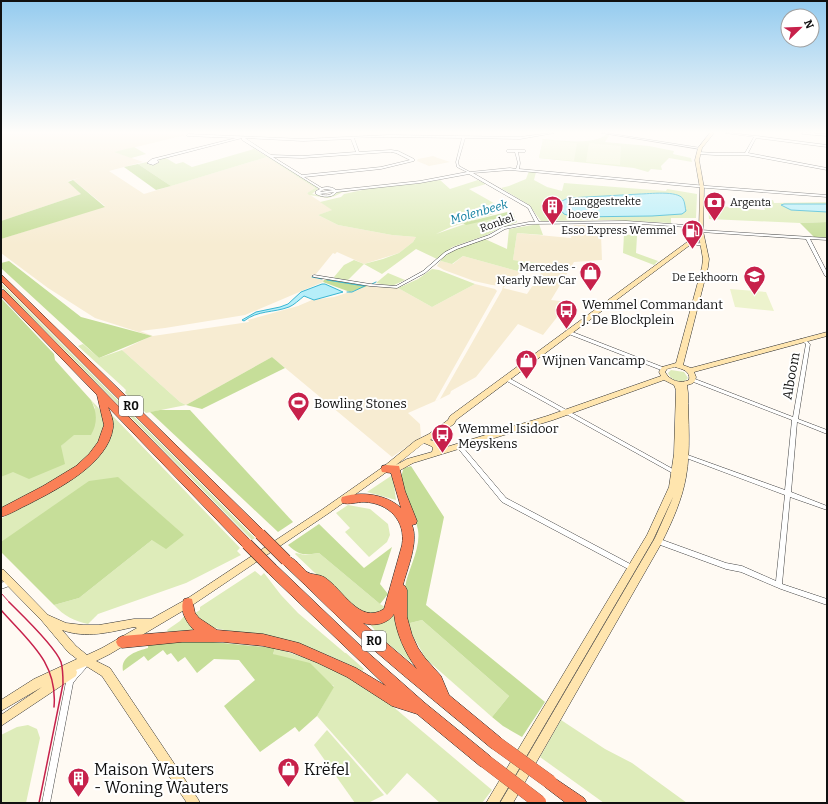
<svg xmlns="http://www.w3.org/2000/svg" width="828" height="804" font-family="Bitter,serif">
  <rect width="100%" height="100%" fill="#fffaf3"/>
  <!-- farmland -->
  <g fill="#f7ecd2">
    <polygon points="1,133 125,133 186,135 115,152 143,162 109,171 144,194 267,157 315,188 307,193 333,210 318,215 338,225 392,235 416,237 413,242 399,253 364,264 337,252 335,254 333,253 316,274 313,274 311,277 324,280 323,282 245,315 165,328 140,331 153,336 249,322 248,320 298,306 312,300 334,297 368,286 398,288 432,307 475,284 495,289 497,291 435,401 440,399 502,290 503,286 492,285 474,281 444,270 437,266 441,261 453,264 463,256 521,272 503,288 527,294 547,264 513,260 517,233 571,238 574,225 586,225 587,234 601,235 602,260 574,262 551,300 569,302 543,335 518,324 476,377 451,391 450,394 440,399 408,413 420,424 421,437 392,457 272,357 186,405 180,402 122,350 151,336 95,318 48,288 1,253 1,239 105,206 73,180 84,177 68,181 81,194 1,221"/>
    <polygon points="433,156 438,158 450,162 429,166 417,161 418,159"/>
  </g>
  <!-- green -->
  <g fill="#deecba">
    <path d="M 606,134 L 610,134 L 605,142 L 649,146 L 674,151 L 673,154 L 691,158 L 692,162 L 669,158 L 661,166 L 662,170 L 651,169 L 648,172 L 634,168 L 539,158 L 543,140 L 542,139 C 557,140 596,146 606,134 Z"/>
    <polygon points="250,146 319,188 312,194 328,196 341,191 440,180 450,189 478,180 486,184 469,189 499,206 489,210 494,214 451,227 436,234 465,224 492,219 503,226 487,235 452,247 437,259 416,249 382,274 364,264 348,280 335,278 334,277 344,265 354,260 364,264 383,259 399,253 413,242 416,237 392,235 338,225 318,215 332,210 320,202 341,197 344,194 367,189 343,192 335,196 328,198 309,195 307,193 315,188 267,157 171,186 138,164 147,162 151,165 158,163 160,159 166,158 176,164 183,162 192,167 254,149"/>
    <polygon points="134,147 146,154 131,158 114,152"/>
    <polygon points="529,171 536,172 534,180 547,187 562,191 564,183 666,191 667,189 697,194 696,218 671,218 671,223 611,220 541,221 529,205 501,188 509,186 526,179"/>
    <polygon points="761,200 773,200 774,203 827,202 827,222 800,223 709,219 708,205 765,210"/>
    <path d="M 539,224 L 543,235 L 517,233 L 513,260 L 537,263 L 521,272 L 463,256 L 452,264 L 441,261 L 437,266 C 446,249 468,245 485,239 L 507,249 L 509,229 Z"/>
    <polygon points="624,234 637,236 636,253 658,261 654,265 623,253"/>
    <polygon points="432,269 439,270 475,284 432,307 398,288 418,279"/>
    <polygon points="388,273 405,280 392,286 376,283"/>
    <polygon points="1,283 255,538 252,540 1,286"/>
    <polygon points="83,344 99,358 122,350 180,402 186,405 146,413 125,393 126,390 123,387 78,346"/>
    <path d="M 671,370 L 684,372 L 688,378 C 683,385 671,381 668,373 Z"/>
    <path d="M 91,400 C 96,405 102,411 104,417 C 114,458 29,494 1,510 L 1,477 L 61,446 L 73,435 L 95,408 Z"/>
    <path d="M 109,412 L 240,548 L 237,551 L 241,555 L 186,583 L 98,614 L 88,624 C 74,621 64,616 54,605 L 79,598 L 152,540 L 184,535 L 1,542 L 1,519 L 97,456 Z"/>
    <polygon points="391,476 393,478 396,500 367,492"/>
    <polygon points="348,505 370,509 388,524 390,535 387,542 369,557 345,532 350,528 336,513"/>
    <polygon points="296,553 305,555 319,553 380,604 388,609 370,617 336,593 295,554"/>
    <path d="M 255,571 L 261,576 L 264,573 L 281,595 L 298,613 L 345,653 L 346,653 L 364,669 L 362,671 C 332,656 303,644 271,637 C 251,633 230,632 210,627 C 202,624 199,620 195,613 L 200,610 L 200,607 Z"/>
    <polygon points="394,610 412,662 412,663 382,639 369,623"/>
    <polygon points="185,615 193,630 168,632 167,630 180,621"/>
    <polygon points="422,620 509,696 492,717 426,659 406,624"/>
    <polygon points="275,648 327,665 378,694 492,790 482,803 440,803 407,773 387,795 317,716 334,686 273,654"/>
    <polygon points="561,720 605,749 632,763 687,803 604,803 540,757"/>
    <polygon points="28,725 37,729 40,738 26,803 1,803 1,735 17,727"/>
    <polygon points="327,730 384,795 368,803 355,803 314,745"/>
  </g>
  <!-- forest -->
  <g fill="#c6de99">
    <polygon points="138,164 171,186 156,190 124,167"/>
    <polygon points="73,180 105,207 1,239 1,221 81,194 68,182"/>
    <polygon points="507,212 513,213 517,222 504,227 492,219 466,225 463,223"/>
    <polygon points="827,222 827,238 814,237 800,223"/>
    <polygon points="9,261 81,317 152,336 99,358 1,268 1,263"/>
    <polygon points="329,279 368,286 350,292 323,282 324,280"/>
    <path d="M 1,298 L 54,354 L 55,360 L 91,400 C 97,412 98,423 91,435 L 74,435 L 61,446 L 65,464 L 29,479 L 13,472 L 1,477 Z"/>
    <polygon points="272,357 285,368 202,409 186,405"/>
    <polygon points="160,410 190,410 293,522 278,532 150,412"/>
    <path d="M 411,466 L 444,517 L 426,605 L 545,702 L 522,737 L 503,726 L 492,717 L 509,696 L 422,620 L 406,624 C 406,613 403,599 405,587 C 408,569 421,549 418,530 C 415,513 395,484 404,468 Z"/>
    <polygon points="118,477 184,535 166,549 152,540 79,598 54,605 1,552 1,542 89,481"/>
    <path d="M 319,524 L 364,568 L 392,547 L 380,584 L 388,594 L 380,604 L 319,553 C 303,555 300,556 288,545 Z"/>
    <path d="M 203,641 L 275,648 L 273,654 L 310,663 L 334,687 L 317,716 L 299,732 L 295,727 L 260,752 L 224,706 L 255,680 L 239,660 L 214,659 L 197,673 L 185,657 L 178,662 L 171,653 L 167,655 L 163,650 L 148,661 L 144,656 L 123,671 C 120,656 137,651 148,648 L 148,645 L 161,642 Z"/>
  </g>
  <!-- pitch -->
  <g fill="#edf3cd">
    <polygon points="543,140 577,143 574,161 539,158"/>
    <polygon points="589,143 621,146 620,165 586,162"/>
    <polygon points="730,289 766,292 774,311 735,307"/>
  </g>
  <!-- water -->
  <g fill="#b6eef9" stroke="#39b6d3">
    <path d="M 640,194 C 648,194 678,190 683,199 C 685,202 685,208 686,211 L 682,214 L 652,216 L 574,217 L 564,214 L 559,208 L 560,202 L 568,198 Z"/>
    <polygon points="784,204 827,204 827,212 791,210 781,205"/>
    <path d="M 322,284 L 325,284 L 343,292 L 314,300 L 304,296 C 299,300 294,305 289,307 C 273,313 258,310 244,321 L 242,320 L 256,312 L 280,307 L 288,304 L 301,292 Z"/>
  </g>
  <g fill="none" stroke-linecap="round" stroke-linejoin="round">
    <!-- stream -->
    <g stroke="#39b6d3" stroke-width="1">
      <polyline points="312,277 322,279"/>
      <polyline points="327,280 364,286"/>
      <polyline points="372,284 376,282"/>
      <polyline points="347,292 352,292 367,285"/>
    </g>
    <defs>
      <g id="street">
        <path d="M 550,133 L 554,133 L 520,139 L 465,138 L 458,162 L 459,166 L 470,172 L 510,168 L 516,169 L 518,163 L 515,152 L 507,152 L 506,151 L 507,150 L 525,150 L 525,152 L 518,152 L 520,163 L 519,169 L 707,186 L 827,195 L 827,197 L 707,188 L 510,170 L 473,173 L 530,206 L 539,222 L 626,221 L 701,226 L 703,227 L 701,228 L 626,223 L 529,224 L 505,229 L 491,237 L 457,249 L 447,254 L 425,273 L 397,288 L 370,286 L 314,277 L 312,276 L 314,275 L 370,284 L 396,286 L 423,271 L 445,252 L 455,247 L 489,235 L 503,227 L 529,222 L 535,222 L 528,208 L 469,174 L 420,183 L 337,192 C 332,198 323,198 316,194 L 316,191 L 320,189 L 242,140 L 242,138 L 157,160 L 159,162 L 153,165 L 147,163 L 152,159 L 236,138 L 187,136 L 187,135 L 188,134 L 303,139 L 389,135 L 520,137 ZM 389,137 L 462,138 L 456,162 L 457,167 L 467,172 L 420,181 L 336,190 C 333,187 326,186 322,188 L 304,177 L 381,169 L 414,161 L 414,159 L 398,151 L 391,150 L 359,152 L 354,138 ZM 245,138 L 303,141 L 351,139 L 356,152 L 302,156 L 271,155 ZM 391,152 L 396,153 L 410,160 L 381,167 L 302,175 L 273,157 L 302,158 ZM 324,189 L 332,190 L 333,190 L 320,192 ZM 334,192 C 330,196 325,196 320,194 Z"/>
        <polygon points="602,133 606,133 701,148 700,149"/>
        <polygon points="726,133 731,133 755,136 756,135 757,136 827,145 827,147 756,138 748,153 827,168 827,170 746,155 715,155 698,154 698,152 699,152 715,153 745,153 754,137"/>
        <polygon points="802,133 809,133 827,134 827,136 803,134"/>
        <polygon points="700,230 827,238 827,240 810,239 827,272 827,277 825,276 806,239 701,232 699,231"/>
        <path d="M 691,240 C 694,240 694,242 697,243 C 700,244 703,242 706,244 C 701,247 695,245 691,242 Z"/>
        <polygon points="566,331 570,331 665,368 665,369 663,370 661,370 566,333"/>
        <polygon points="801,339 805,339 810,344 798,419 827,430 827,434 797,422 791,492 827,506 827,510 790,497 782,584 827,599 827,605 781,589 741,572 726,569 655,543 654,541 655,539 657,538 726,563 742,566 776,581 785,495 681,456 680,455 681,454 685,454 785,490 792,420 691,381 691,380 693,378 695,379 793,417 806,344 801,340"/>
        <polygon points="507,377 680,473 681,474 680,475 676,475 505,380 505,378"/>
        <polygon points="459,444 461,445 506,498 634,566 635,568 634,570 632,571 630,570 502,502 457,447 456,446 457,445"/>
        <polygon points="10,580 12,581 13,583 12,585 1,589 1,583"/>
        <path d="M 84,661 L 87,663 L 88,665 C 84,671 78,676 73,683 L 50,803 L 42,803 L 66,682 C 70,674 76,665 84,661 Z"/>
      </g>
      <path id="secondary" d="M 710,133 L 714,133 L 702,148 L 699,160 L 704,188 L 703,231 L 709,259 L 708,267 L 683,365 L 691,368 L 827,332 L 827,336 L 694,372 L 696,377 C 695,383 692,384 687,385 L 688,393 C 688,421 691,449 686,477 C 682,500 672,522 661,544 L 513,803 L 500,803 L 655,538 L 671,502 L 673,497 L 653,540 L 499,803 L 486,803 L 647,535 L 669,487 L 674,454 L 676,390 L 674,385 L 664,380 L 553,420 L 413,463 L 395,473 L 392,474 L 388,471 L 329,513 L 191,606 L 110,654 L 96,661 L 110,668 L 198,799 L 200,803 L 187,803 L 102,676 L 86,666 L 76,670 L 77,672 L 76,676 L 1,726 L 1,715 L 42,687 L 1,711 L 1,700 L 34,679 L 77,659 L 68,652 L 42,621 L 1,579 L 1,569 L 4,570 L 48,615 L 66,623 L 83,625 L 99,625 L 134,619 L 151,619 L 185,600 L 323,509 L 383,467 L 415,441 L 429,434 L 448,420 L 450,416 L 690,240 L 699,231 L 700,188 L 695,160 L 698,148 ZM 699,236 L 703,259 L 702,267 L 676,363 L 662,367 L 659,372 L 661,376 L 547,416 L 440,449 L 437,442 L 430,440 L 454,424 L 456,420 L 694,242 ZM 675,367 C 682,369 691,371 689,380 C 680,384 670,381 665,372 L 667,369 ZM 424,443 L 431,446 L 433,448 L 432,452 L 407,459 L 396,465 ZM 134,627 L 137,628 L 102,648 L 87,655 L 76,646 L 62,630 C 86,639 111,632 134,627 Z"/>
      <g id="highway">
        <polygon points="1,275 3,276 264,531 266,534 264,537 260,539 256,537 1,281"/>
        <path d="M 1,290 L 4,290 L 251,541 L 253,544 L 251,547 L 247,549 L 243,547 L 108,407 C 111,414 114,421 113,428 C 108,464 58,489 29,504 C 20,508 11,514 1,517 L 1,508 L 43,486 L 76,466 L 89,454 L 98,442 L 104,425 L 97,395 L 1,296 Z"/>
        <path d="M 386,465 L 399,466 L 405,491 L 417,521 L 416,524 L 412,525 C 419,542 407,569 403,585 L 405,586 L 407,590 L 407,617 L 412,635 L 418,648 L 425,658 L 441,676 L 449,695 L 501,738 L 503,743 L 501,748 L 496,750 L 491,748 C 452,715 413,684 375,651 C 343,623 313,592 282,563 L 280,560 L 282,557 C 292,553 300,566 307,572 C 311,575 319,574 324,577 C 343,589 359,625 384,609 L 402,545 C 406,521 389,503 364,502 C 357,502 349,505 342,503 L 341,500 L 342,497 C 361,491 386,494 401,508 L 391,473 L 382,472 L 381,469 L 382,466 ZM 394,614 C 396,633 405,653 417,669 L 363,623 C 374,627 388,624 394,614 Z"/>
        <path d="M 272,564 L 276,565 L 365,650 L 425,703 L 490,756 L 492,761 L 490,766 L 485,768 L 480,766 L 417,714 L 392,706 L 347,677 L 318,663 L 291,652 L 263,646 L 223,642 L 182,642 L 122,648 L 118,646 L 116,642 L 118,638 L 122,636 L 194,630 C 186,622 179,610 184,599 L 188,598 L 192,599 L 195,613 L 199,618 L 217,630 L 263,634 L 299,643 L 356,668 L 386,686 L 268,573 L 266,569 L 268,565 Z"/>
        <polygon points="550,775 584,798 587,803 566,803 545,787 543,782 545,777"/>
      </g>
    </defs>
    <!-- street casing -->
    <use href="#street" stroke="#434343" stroke-width="1"/>
    <!-- secondary casing -->
    <use href="#secondary" stroke="#323232" stroke-width="1"/>
    <!-- highway casing -->
    <use href="#highway" stroke="#212121" stroke-width="1"/>
    <!-- street -->
    <use href="#street" fill="#fff" fill-rule="evenodd"/>
    <!-- secondary -->
    <use href="#secondary" fill="#ffe5ae" fill-rule="evenodd"/>
    <!-- highway -->
    <use href="#highway" fill="#fa8057" fill-rule="evenodd"/>
    <!-- tram-far1 -->
    <polyline stroke="#c7214b" stroke-width="1" points="1,593 10,603"/>
    <!-- tram -->
    <g stroke="#c7214b" stroke-width="1.5">
      <path d="M 9,602 C 22,615 55,646 61,662 C 63,669 63,677 63,684 L 39,803"/>
      <path d="M 1,610 C 28,641 58,662 54,707"/>
    </g>
    <defs>
      <g id="highway-bridge-far1">
        <polyline points="260,534 286,560"/>
        <polyline points="247,544 272,569"/>
      </g>
      <g id="highway-bridge">
        <polyline points="496,743 550,782"/>
        <polyline points="485,761 539,802"/>
      </g>
    </defs>
    <!-- highway-bridge-far1 casing -->
    <use href="#highway-bridge-far1" stroke="#212121" stroke-width="12" stroke-linecap="butt"/>
    <!-- highway-bridge casing -->
    <use href="#highway-bridge" stroke="#212121" stroke-width="14" stroke-linecap="butt"/>
    <!-- highway-bridge-far1 -->
    <use href="#highway-bridge-far1" stroke="#fa8057" stroke-width="11"/>
    <!-- highway-bridge -->
    <use href="#highway-bridge" stroke="#fa8057" stroke-width="14"/>
  </g>
  <!-- sky -->
  <linearGradient id="sky" x2="0" y2="1"><stop stop-color="#94cbef"/><stop offset="0.54" stop-color="#fffdfa"/><stop offset="1" stop-color="#fffdfa" stop-opacity="0"/></linearGradient>
  <rect width="828" height="245" fill="url(#sky)"/>
  <!-- icons -->
  <defs>
    <symbol id="bank-pin" viewBox="-11 -11 22 30"><path d="M0 17L-7.5 6A9.5 9.5 0 1 1 7.5 6Z" fill="#c7214b" stroke="#fff"/><path d="M-6-4H6V4H-6ZM0-2.3a2.3 2.3 0 1 0 0 4.6a2.3 2.3 0 1 0 0-4.6Z" fill="#fff"/></symbol>
    <symbol id="building-pin" viewBox="-11 -11 22 30"><path d="M0 17L-7.5 6A9.5 9.5 0 1 1 7.5 6Z" fill="#c7214b" stroke="#fff"/><path d="M-4-6H4V6H1V3H-1V6H-4ZM-2.5-4.3h1.7v1.8h-1.7ZM.8-4.3h1.7v1.8H.8ZM-2.5-1h1.7V.8h-1.7ZM.8-1h1.7V.8H.8Z" fill="#fff"/></symbol>
    <symbol id="fuel-pin" viewBox="-11 -11 22 30"><path d="M0 17L-7.5 6A9.5 9.5 0 1 1 7.5 6Z" fill="#c7214b" stroke="#fff"/><path d="M-5.5-6h7V0h2V4h1.3V-2.5L3-4.5l.8-.8L6-3V5H2.5V1h-1V6h-7ZM-4.2-4.7v3.2H.2V-4.7Z" fill="#fff"/></symbol>
    <symbol id="shop-pin" viewBox="-11 -11 22 30"><path d="M0 17L-7.5 6A9.5 9.5 0 1 1 7.5 6Z" fill="#c7214b" stroke="#fff"/><path d="M-5-2.5h2.3a2.7 3.5 0 0 1 5.4 0H5L5.5 6h-11ZM-1.5-2.5h3a1.5 2.3 0 0 0-3 0Z" fill="#fff"/></symbol>
    <symbol id="school-pin" viewBox="-11 -11 22 30"><path d="M0 17L-7.5 6A9.5 9.5 0 1 1 7.5 6Z" fill="#c7214b" stroke="#fff"/><path d="M0-5L7-2L0 1L-7-2ZM-4 1L0 2.5L4 1V4Q0 6-4 4Z" fill="#fff"/></symbol>
    <symbol id="bus-pin" viewBox="-11 -11 22 30"><path d="M0 17L-7.5 6A9.5 9.5 0 1 1 7.5 6Z" fill="#c7214b" stroke="#fff"/><path d="M-5-6H5V4H4V6H2V4H-2V6H-4V4H-5ZM-3.5-4V0h7V-4ZM-3.5 1.2v1.5H-2V1.2ZM2 1.2v1.5H3.5V1.2Z" fill="#fff"/></symbol>
    <symbol id="stadium-pin" viewBox="-11 -11 22 30"><path d="M0 17L-7.5 6A9.5 9.5 0 1 1 7.5 6Z" fill="#c7214b" stroke="#fff"/><path d="M0-5a6.5 5 0 1 0 0 10a6.5 5 0 1 0 0-10ZM-3.5-1.8h7v3.6h-7Z" fill="#fff"/></symbol>
  </defs>
  <g fill-rule="evenodd">
    <use href="#bank-pin" x="702" y="190" width="25" height="34"/>
    <use href="#building-pin" x="540" y="194" width="25" height="34"/>
    <use href="#fuel-pin" x="680" y="218" width="25" height="34"/>
    <use href="#shop-pin" x="578" y="260" width="25" height="34"/>
    <use href="#school-pin" x="742" y="264" width="25" height="34"/>
    <use href="#bus-pin" x="554" y="298" width="25" height="34"/>
    <use href="#shop-pin" x="514" y="348" width="25" height="34"/>
    <use href="#stadium-pin" x="286" y="390" width="25" height="34"/>
    <use href="#bus-pin" x="430" y="422" width="25" height="34"/>
    <use href="#shop-pin" x="276" y="756" width="25" height="34"/>
    <use href="#building-pin" x="66" y="766" width="25" height="34"/>
  </g>
  <g text-anchor="middle" dominant-baseline="central" stroke-width="4" stroke-linejoin="round" paint-order="stroke">
    <!-- far-poi labels -->
    <g font-size="11" fill="#101010" stroke="#fff" text-anchor="end">
      <text x="568" y="201" text-anchor="start">Langgestrekte<tspan x="568" dy="13">hoeve</tspan></text>
      <text x="730" y="202" text-anchor="start">Argenta</text>
      <text x="676" y="230">Esso Express Wemmel</text>
      <text x="576" y="267">Mercedes -<tspan x="576" dy="13">Nearly New Car</tspan></text>
      <text x="738" y="277">De Eekhoorn</text>
    </g>
    <!-- far-street labels -->
    <g font-size="11" fill="#101010" stroke="#fff">
      <text transform="translate(497 223) rotate(-20)">Ronkel</text>
    </g>
    <!-- far-water labels -->
    <g font-size="12" font-style="italic" fill="#1280a1" stroke="#fff">
      <text transform="translate(479 212) rotate(-16)">Molenbeek</text>
    </g>
    <!-- shield labels -->
    <g fill="#fff" stroke="#585858" stroke-width="1">
      <rect x="119" y="396" width="24" height="20" rx="3"/>
      <rect x="362" y="631" width="24" height="20" rx="3"/>
    </g>
    <g font-size="12" font-weight="bold" fill="#101010">
      <text x="131" y="406">R0</text>
      <text x="374" y="641">R0</text>
    </g>
    <!-- poi labels -->
    <g font-size="13" fill="#101010" stroke="#fff" text-anchor="start">
      <text x="582" y="304">Wemmel Commandant<tspan x="582" dy="15">J. De Blockplein</tspan></text>
      <text x="542" y="360">Wijnen Vancamp</text>
      <text x="314" y="403">Bowling Stones</text>
      <text x="458" y="428">Wemmel Isidoor<tspan x="458" dy="15">Meyskens</tspan></text>
    </g>
    <!-- street labels -->
    <g font-size="13" fill="#101010" stroke="#fff">
      <text transform="translate(791 376) rotate(-80)">Alboom</text>
    </g>
    <!-- near-poi labels -->
    <g font-size="16" fill="#101010" stroke="#fff" text-anchor="start">
      <text x="94" y="769">Maison Wauters<tspan x="94" dy="18">- Woning Wauters</tspan></text>
      <text x="304" y="769">Krëfel</text>
    </g>
  </g>
  <!-- border -->
  <rect width="828" height="804" fill="none" stroke="#101010" stroke-width="4"/>
  <!-- north arrow -->
  <g transform="translate(800 28) rotate(67)"><circle r="19" fill="#ffffff" stroke="#9f9f9f"/>
  <path d="M0-3L7 15L0 10L-7 15Z" fill="#c7214b"/>
  <text y="-6" font-size="11" font-weight="bold" text-anchor="middle" fill="#101010">N</text>
  </g>
</svg>
